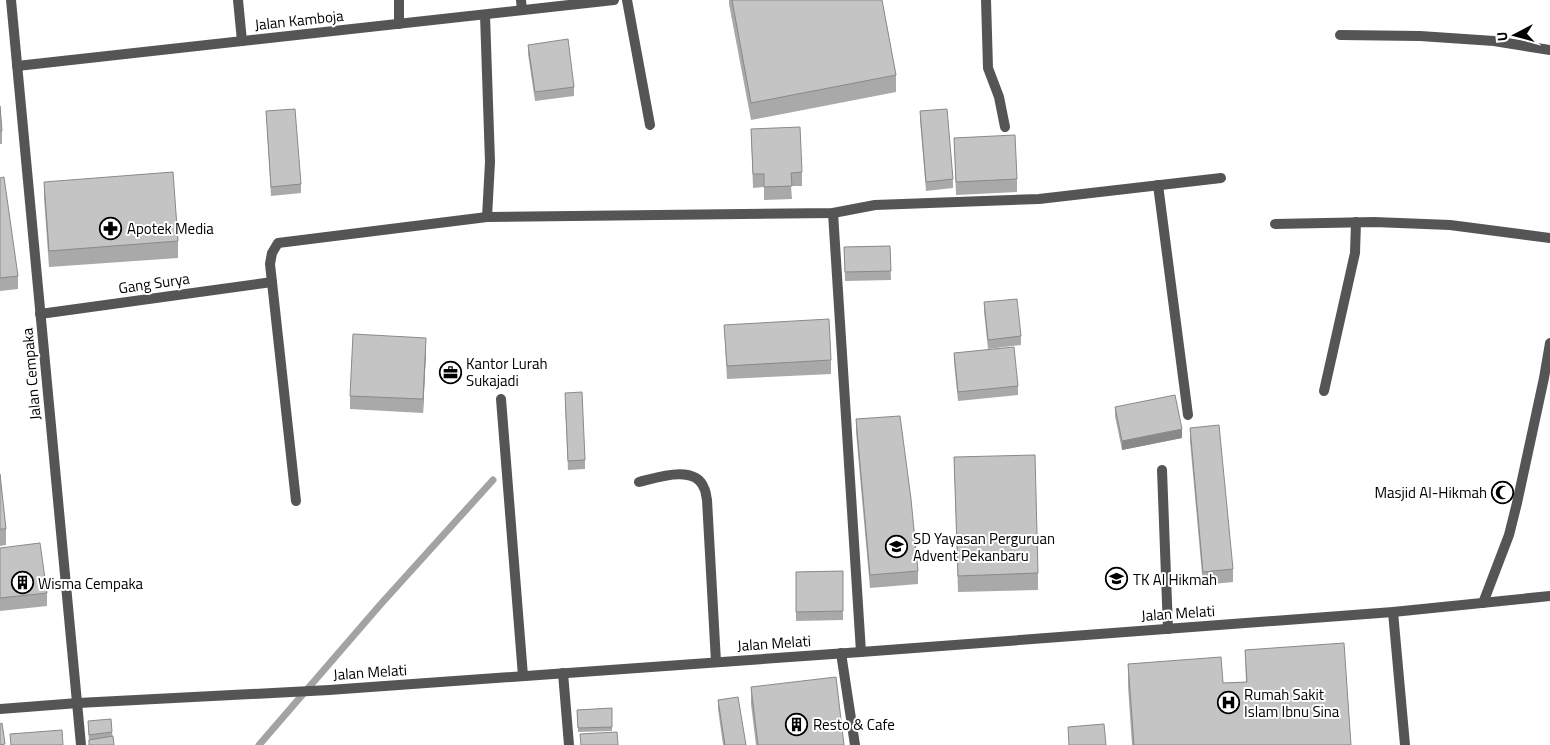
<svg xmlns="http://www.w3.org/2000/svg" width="1550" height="745" font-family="'Titillium Web',sans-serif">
  <rect width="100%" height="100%" fill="#fff"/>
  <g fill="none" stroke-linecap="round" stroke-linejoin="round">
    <!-- stream -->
    <polyline stroke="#a3a3a3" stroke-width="7" points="259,745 380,605 493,480"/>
    <!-- minor -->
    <g stroke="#555" stroke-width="10">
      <polyline points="238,0 242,41"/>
      <polyline points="399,0 399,24"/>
      <polyline points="521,0 522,10"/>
      <polyline points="627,0 650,125"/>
      <polyline points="986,0 988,68 999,97 1005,127"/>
      <polyline points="485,15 490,162 487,217"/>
      <polyline points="1340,35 1420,36 1494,41 1550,50"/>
      <polyline points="17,66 614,0"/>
      <polyline points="1158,185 1188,415"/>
      <polyline points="833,213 861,652"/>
      <polyline points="1275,224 1374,222 1450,225 1550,238"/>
      <polyline points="40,314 272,282"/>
      <polyline points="1324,391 1355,253 1356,222"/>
      <polyline points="501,399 523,676"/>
      <polyline points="1162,470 1168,629"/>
      <path d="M 639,482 C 656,478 695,464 704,488 C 706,491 706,496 707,500 L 716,662"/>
      <polyline points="296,501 270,264 272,253 278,243 487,217 833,213 875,205 1039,199 1221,178"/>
      <polyline points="1483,603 1509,535 1517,503 1544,378 1550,343"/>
      <polyline points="1393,612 1405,745"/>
      <polyline points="841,653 855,745"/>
      <polyline points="563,673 569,745"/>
    </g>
    <!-- tertiary -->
    <g stroke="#555" stroke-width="10">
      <polyline points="11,0 81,745"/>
      <polyline points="0,709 78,703 329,690 861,652 1393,612 1550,596"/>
    </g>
  </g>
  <!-- wall -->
  <g fill="#a9a9a9">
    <polygon points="729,0 882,0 896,75 896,92 751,120 729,4"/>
    <polygon points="528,45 574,87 574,96 535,101 528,54"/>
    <polygon points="0,106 2,131 2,144 0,144"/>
    <polygon points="266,111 301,184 301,193 271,196"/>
    <polygon points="920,111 953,179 953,188 926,191 920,120"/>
    <polygon points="751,129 802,172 802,186 791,186 792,199 764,200 764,187 753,188"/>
    <polygon points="954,138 1017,179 1017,192 956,195"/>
    <polygon points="0,178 18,276 18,289 0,291"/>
    <polygon points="44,182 178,241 178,258 49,267 44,198"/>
    <polygon points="890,246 891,280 845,281 844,247"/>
    <polygon points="984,302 1021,336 1021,345 988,349 984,311"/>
    <polygon points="724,325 831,360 831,374 727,379"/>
    <polygon points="426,351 423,413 350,409 350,396"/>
    <polygon points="954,353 1018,386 1018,395 958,401 954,362"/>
    <polygon points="565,402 585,460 585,469 568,470"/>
    <polygon points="1115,407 1182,438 1122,450 1115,416"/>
    <polygon points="856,419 918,571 918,584 870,588 856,432"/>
    <polygon points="1190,428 1233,569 1233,582 1203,585 1190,441"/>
    <polygon points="954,457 1038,573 1038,590 958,592"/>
    <polygon points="0,474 6,529 6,545 0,546"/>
    <polygon points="0,548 47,593 47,606 0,611"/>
    <polygon points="843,571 843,620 796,621 796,572"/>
    <polygon points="1245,650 1351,745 1132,745 1128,686 1128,664 1223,683 1246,682"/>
    <polygon points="751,687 844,745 756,745 751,704"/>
    <polygon points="718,700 746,745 723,745 718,709"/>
    <polygon points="612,708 612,731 578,732 577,710"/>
    <polygon points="88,721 112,732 114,745 89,745"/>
  </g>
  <!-- shaded-wall -->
  <g fill="#898989">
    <polygon points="426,338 426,351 423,413 423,399"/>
    <polygon points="1182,429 1182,438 1122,450 1122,441"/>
  </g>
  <!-- building -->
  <g fill="#c4c4c4" stroke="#898989">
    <polygon points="732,0 882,0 896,75 751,103"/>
    <polygon points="568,39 574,87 535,92 528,45"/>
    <polygon points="0,106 2,131 0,131"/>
    <polygon points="295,109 301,184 271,187 266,111"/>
    <polygon points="947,109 953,179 926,182 920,111"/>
    <polygon points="800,127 802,172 791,173 792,186 764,187 764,174 753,174 751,129"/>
    <polygon points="1015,135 1017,179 956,182 954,138"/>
    <polygon points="173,172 178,241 49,251 44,182"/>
    <polygon points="4,177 18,276 0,278 0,178"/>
    <polygon points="890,246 891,271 845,272 844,247"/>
    <polygon points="1017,299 1021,336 988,340 984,302"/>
    <polygon points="829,319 831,360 727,366 724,325"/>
    <polygon points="353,334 426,338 423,399 350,396"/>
    <polygon points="1014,347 1018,386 958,392 954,353"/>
    <polygon points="582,392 585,460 568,461 565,393"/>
    <polygon points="1175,395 1182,429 1122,441 1115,407"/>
    <polygon points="900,416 911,499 918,571 870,575 856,419"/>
    <polygon points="1219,425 1233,569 1203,572 1190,428"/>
    <polygon points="1035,455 1038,573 958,576 954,457"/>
    <polygon points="0,474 6,529 0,529"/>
    <polygon points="40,543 47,593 0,598 0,548"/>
    <polygon points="843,571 843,611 796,612 796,572"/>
    <polygon points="1344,643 1351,745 1134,745 1128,664 1221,657 1223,683 1247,682 1245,650"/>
    <polygon points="836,677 844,745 758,745 751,687"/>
    <polygon points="738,697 746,745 725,745 718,700"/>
    <polygon points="612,708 612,727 578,728 577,710"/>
    <polygon points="111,719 112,732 89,735 88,721"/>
    <polygon points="2,723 5,744 0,745 0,724"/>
    <polygon points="1104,724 1106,745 1069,745 1068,727"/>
    <polygon points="62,730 63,745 11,745 10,734"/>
    <polygon points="617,732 618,745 581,745 580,734"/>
    <polygon points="113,736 114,745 89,745 89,740"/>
  </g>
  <!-- icons -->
  <defs>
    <symbol id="pharmacy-ring" viewBox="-11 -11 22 22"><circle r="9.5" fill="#fff" stroke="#000" stroke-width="1.5"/><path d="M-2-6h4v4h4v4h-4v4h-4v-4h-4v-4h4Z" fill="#000"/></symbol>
    <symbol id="office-ring" viewBox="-11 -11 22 22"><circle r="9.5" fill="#fff" stroke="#000" stroke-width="1.5"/><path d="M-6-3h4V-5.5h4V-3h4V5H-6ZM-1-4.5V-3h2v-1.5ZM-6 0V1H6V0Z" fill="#000"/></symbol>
    <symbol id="mosque-ring" viewBox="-11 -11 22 22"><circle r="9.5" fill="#fff" stroke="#000" stroke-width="1.5"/><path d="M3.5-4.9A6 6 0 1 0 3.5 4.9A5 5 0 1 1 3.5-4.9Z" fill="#000"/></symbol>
    <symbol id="school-ring" viewBox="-11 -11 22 22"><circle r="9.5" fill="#fff" stroke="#000" stroke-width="1.5"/><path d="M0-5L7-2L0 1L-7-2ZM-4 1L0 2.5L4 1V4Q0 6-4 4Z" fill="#000"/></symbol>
    <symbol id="building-ring" viewBox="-11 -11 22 22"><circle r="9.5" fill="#fff" stroke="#000" stroke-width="1.5"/><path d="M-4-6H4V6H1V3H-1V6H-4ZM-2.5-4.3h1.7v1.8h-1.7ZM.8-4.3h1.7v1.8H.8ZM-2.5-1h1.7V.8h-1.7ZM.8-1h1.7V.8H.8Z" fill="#000"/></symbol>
    <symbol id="hospital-ring" viewBox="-11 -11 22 22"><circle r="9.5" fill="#fff" stroke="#000" stroke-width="1.5"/><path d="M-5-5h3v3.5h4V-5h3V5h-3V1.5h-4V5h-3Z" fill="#000"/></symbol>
  </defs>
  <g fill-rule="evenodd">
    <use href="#pharmacy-ring" x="98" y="216" width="25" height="25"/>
    <use href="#office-ring" x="438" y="360" width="25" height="25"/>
    <use href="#mosque-ring" x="1490" y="480" width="25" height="25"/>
    <use href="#school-ring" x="884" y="534" width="25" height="25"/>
    <use href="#school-ring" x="1104" y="566" width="25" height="25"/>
    <use href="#building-ring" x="10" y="570" width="25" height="25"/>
    <use href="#hospital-ring" x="1216" y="690" width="25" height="25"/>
    <use href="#building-ring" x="784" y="712" width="25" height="25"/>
  </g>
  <g text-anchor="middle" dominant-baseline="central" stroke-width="4" stroke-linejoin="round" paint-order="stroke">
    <!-- street labels -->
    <g font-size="15" fill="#000" stroke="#fff">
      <text transform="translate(299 20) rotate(-6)">Jalan Kamboja</text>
      <text transform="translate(154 283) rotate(-8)">Gang Surya</text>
      <text transform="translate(31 374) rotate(-95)">Jalan Cempaka</text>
      <text transform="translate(1178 613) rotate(-4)">Jalan Melati</text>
      <text transform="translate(774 643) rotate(-4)">Jalan Melati</text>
      <text transform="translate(370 672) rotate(-4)">Jalan Melati</text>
    </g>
    <!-- poi labels -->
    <g font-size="15" fill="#000" stroke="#fff" text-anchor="start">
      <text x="127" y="228">Apotek Media</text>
      <text x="466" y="363">Kantor Lurah<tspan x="466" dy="17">Sukajadi</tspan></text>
      <text x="1487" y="492" text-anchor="end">Masjid Al-Hikmah</text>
      <text x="913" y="538">SD Yayasan Perguruan<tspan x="913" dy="17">Advent Pekanbaru</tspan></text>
      <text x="1133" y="579">TK Al Hikmah</text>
      <text x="38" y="583">Wisma Cempaka</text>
      <text x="1244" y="694">Rumah Sakit<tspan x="1244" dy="17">Islam Ibnu Sina</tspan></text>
      <text x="813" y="724">Resto &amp; Cafe</text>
    </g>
  </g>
  <!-- north arrow -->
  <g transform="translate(1515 35) rotate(264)" stroke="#ffffff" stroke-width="4" paint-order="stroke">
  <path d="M0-4L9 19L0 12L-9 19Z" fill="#000000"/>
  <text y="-8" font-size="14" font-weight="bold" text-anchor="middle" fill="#000000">U</text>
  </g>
</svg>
